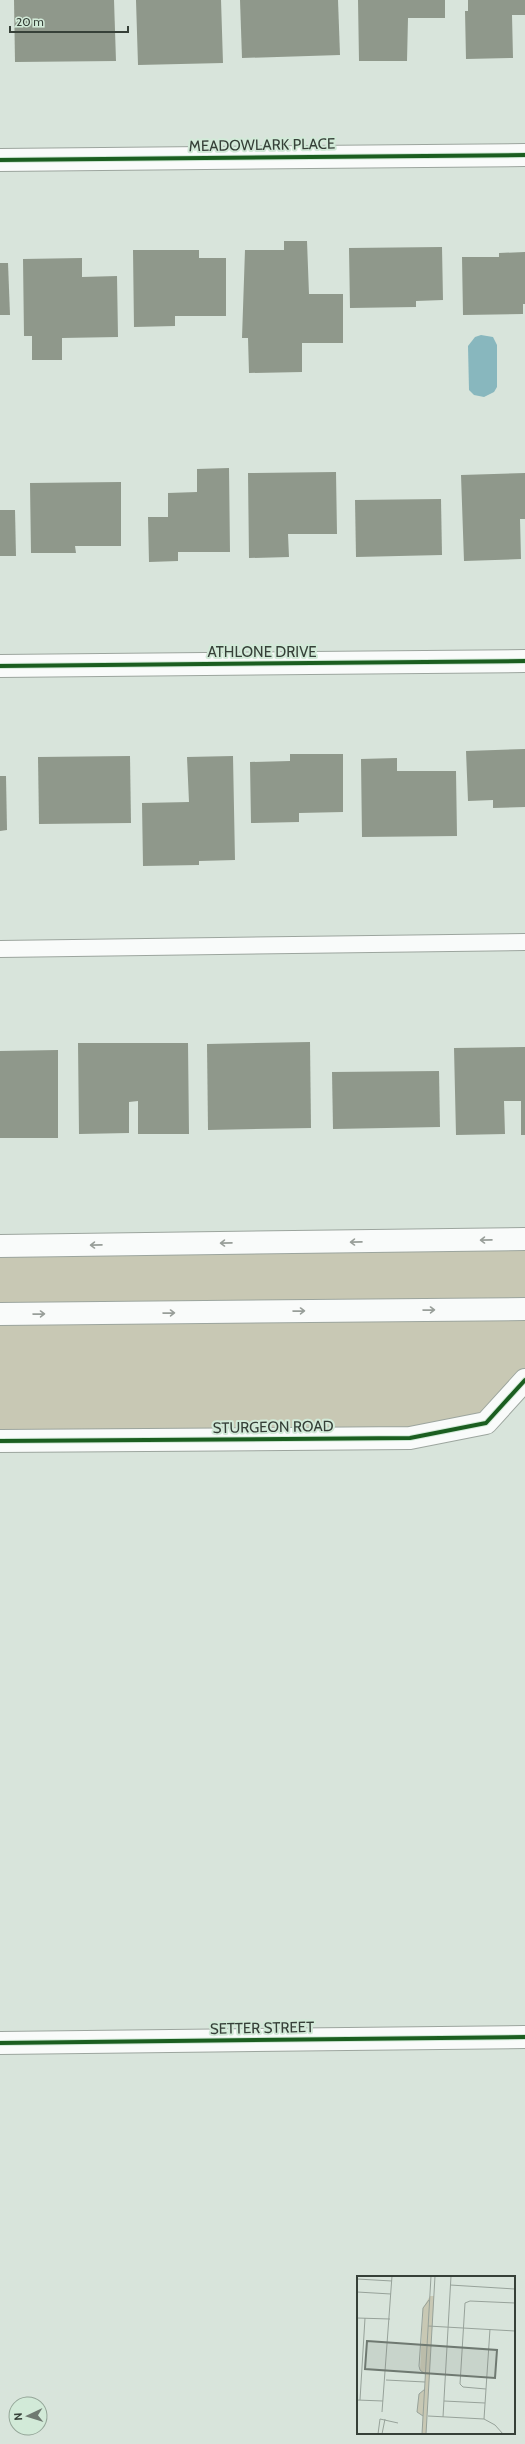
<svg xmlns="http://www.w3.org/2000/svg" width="525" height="2444" font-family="Cabin,sans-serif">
  <rect width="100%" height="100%" fill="#d8e4db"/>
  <!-- green -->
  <polygon fill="#c8c8b4" points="525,1239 525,1380 486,1423 410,1438 0,1441 0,1246"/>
  <!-- water -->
  <polygon fill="#88b7be" points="481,335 493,337 497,345 497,387 494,392 484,397 474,395 469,390 468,346 475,337"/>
  <!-- building -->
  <g fill="#8f988b">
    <polygon points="14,0 114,0 116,61 15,62"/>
    <polygon points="136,0 221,0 223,63 138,65"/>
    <polygon points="240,0 338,0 340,55 242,58"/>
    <polygon points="358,0 445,0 445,18 408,18 407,61 359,61"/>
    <polygon points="468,0 525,0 525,15 512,15 513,58 466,59 465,11 468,11"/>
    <polygon points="284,241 307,241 309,294 343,294 343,343 302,343 302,372 249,373 248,338 242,338 245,250 284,250"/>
    <polygon points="442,247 443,300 416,301 416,307 350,308 349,248"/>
    <polygon points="133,250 199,250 199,258 226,258 226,316 175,316 175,326 134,327"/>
    <polygon points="525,252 525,304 523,304 523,314 463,315 462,257 499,257 499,253"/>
    <polygon points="82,258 82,277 117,276 118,337 62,338 62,360 32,360 32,336 24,336 23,259"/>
    <polygon points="0,263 8,263 10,315 0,315"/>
    <polygon points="229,468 230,552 178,552 178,561 149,562 148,517 168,517 168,493 197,492 197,469"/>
    <polygon points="336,472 337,534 288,534 289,557 249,558 248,473"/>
    <polygon points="525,473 525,519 520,519 521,559 464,561 461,475"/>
    <polygon points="121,482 121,546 75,546 76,553 31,553 30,483"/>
    <polygon points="441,499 442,555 356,557 355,500"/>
    <polygon points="0,510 15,510 16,556 0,556"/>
    <polygon points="525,749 525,807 493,808 493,800 468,801 466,751"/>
    <polygon points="290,754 343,754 343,812 299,813 299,822 251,823 250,762 290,761"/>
    <polygon points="130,756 131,823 39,824 38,757"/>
    <polygon points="233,756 235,860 199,861 199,865 143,866 142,803 189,802 187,757"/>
    <polygon points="397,758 397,771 456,771 457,836 362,837 361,759"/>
    <polygon points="0,776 6,776 7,830 0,831"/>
    <polygon points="310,1042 311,1128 208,1130 207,1044"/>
    <polygon points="78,1043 188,1043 189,1134 138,1134 138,1101 129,1102 129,1133 79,1134"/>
    <polygon points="525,1047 525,1135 521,1135 521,1101 504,1101 505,1134 456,1135 454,1048"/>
    <polygon points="58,1050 58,1138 0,1138 0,1051"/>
    <polygon points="439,1071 440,1127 333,1129 332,1072"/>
  </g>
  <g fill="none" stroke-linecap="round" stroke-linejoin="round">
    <defs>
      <polyline id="service" points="0,949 525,942"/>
      <g id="minor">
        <polyline points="0,160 525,155"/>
        <polyline points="0,666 525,661"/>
        <polyline points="0,1441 410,1438 486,1423 525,1380"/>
        <polyline points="0,2043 525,2037"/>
      </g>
      <g id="secondary">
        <polyline points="0,1246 525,1239"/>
        <polyline points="0,1314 525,1309"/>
      </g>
    </defs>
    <!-- service casing -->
    <use href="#service" stroke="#9ca59e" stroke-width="18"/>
    <!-- minor casing -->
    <use href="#minor" stroke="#9ca59e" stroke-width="24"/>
    <!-- secondary casing -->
    <use href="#secondary" stroke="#9ca59e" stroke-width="24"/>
    <!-- service -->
    <use href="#service" stroke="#f9fbfa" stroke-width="16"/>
    <!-- minor -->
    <use href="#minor" stroke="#f9fbfa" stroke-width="22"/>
    <!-- secondary -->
    <use href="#secondary" stroke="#f9fbfa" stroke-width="22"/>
    <defs>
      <g id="cycleway">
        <polyline points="0,160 525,155"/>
        <polyline points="0,666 525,661"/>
        <polyline points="0,1441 410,1438 486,1423 525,1380"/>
        <polyline points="0,2043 525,2037"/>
      </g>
    </defs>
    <!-- cycleway casing -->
    <use href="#cycleway" stroke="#d2ead8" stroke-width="6"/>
    <!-- cycleway -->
    <use href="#cycleway" stroke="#1b5e20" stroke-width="4"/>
  </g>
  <!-- one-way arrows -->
  <defs><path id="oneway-shaft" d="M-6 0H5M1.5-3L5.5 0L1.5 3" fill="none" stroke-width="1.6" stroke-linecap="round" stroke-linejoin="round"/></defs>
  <g stroke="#989e99">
    <use href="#oneway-shaft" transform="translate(486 1240) rotate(179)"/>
    <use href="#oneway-shaft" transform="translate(356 1242) rotate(179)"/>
    <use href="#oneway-shaft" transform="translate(226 1243) rotate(179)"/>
    <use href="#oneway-shaft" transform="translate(96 1245) rotate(179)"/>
    <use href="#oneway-shaft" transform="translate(429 1310) rotate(-1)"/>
    <use href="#oneway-shaft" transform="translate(299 1311) rotate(-1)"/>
    <use href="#oneway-shaft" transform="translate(169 1313) rotate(-1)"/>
    <use href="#oneway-shaft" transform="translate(39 1314) rotate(-1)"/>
  </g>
  <g text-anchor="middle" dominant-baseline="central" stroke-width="4" stroke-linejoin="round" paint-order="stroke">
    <!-- street labels -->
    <g font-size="15" fill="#364038" stroke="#d2ead8">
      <text transform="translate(262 145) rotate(-1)">MEADOWLARK PLACE</text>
      <text x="262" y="652">ATHLONE DRIVE</text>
      <text transform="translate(273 1427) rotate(-1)">STURGEON ROAD</text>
      <text transform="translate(262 2028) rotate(-1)">SETTER STREET</text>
    </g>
  </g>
  <!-- overview -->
  <g transform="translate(357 2276)">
    <rect width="158" height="158" fill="#d8e4db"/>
    <path d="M 73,20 L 77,20 L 69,158 L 65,158 L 66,140 L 60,136 L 62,118 L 68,113 L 68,98 L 63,94 L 66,32 Z" fill="#c8c8b4"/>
    <path fill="none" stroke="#97a29a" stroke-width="1" d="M 0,3 L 35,5M 93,9 L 158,13M 0,16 L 34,18M 0,42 L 33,43M 71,50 L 158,55M 68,98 L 63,94 L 62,90 L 66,32 L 72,24M 29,104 L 68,106M 129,113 L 106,111 L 103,108 L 108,27 L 113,25 L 158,27M 0,124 L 26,125M 3,124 L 8,42M 87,125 L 128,127M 25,136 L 35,0M 66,140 L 60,136 L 62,118 L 68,113M 71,140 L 127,143 L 138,149 L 146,158M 86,141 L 94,0M 127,143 L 133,53M 21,158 L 23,143 L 41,147M 25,158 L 28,143M 65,158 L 74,0M 69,158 L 78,0"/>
    <path fill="#6f7971" fill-opacity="0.15" stroke="#6f7971" stroke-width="2" d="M 10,65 L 140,74 L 138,102 L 8,93 Z"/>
    <rect width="158" height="158" fill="none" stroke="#364038" stroke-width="2"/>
  </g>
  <!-- north arrow -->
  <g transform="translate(28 2416) rotate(266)"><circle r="19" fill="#d2ead8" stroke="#94a698"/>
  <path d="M0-3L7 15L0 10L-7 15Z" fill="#6f7971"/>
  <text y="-6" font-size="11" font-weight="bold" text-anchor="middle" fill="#364038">N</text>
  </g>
  <!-- scale -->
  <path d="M10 26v6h118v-6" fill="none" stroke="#364038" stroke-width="2"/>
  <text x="16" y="26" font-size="12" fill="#364038" stroke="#d2ead8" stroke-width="3" paint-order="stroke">20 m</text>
</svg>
